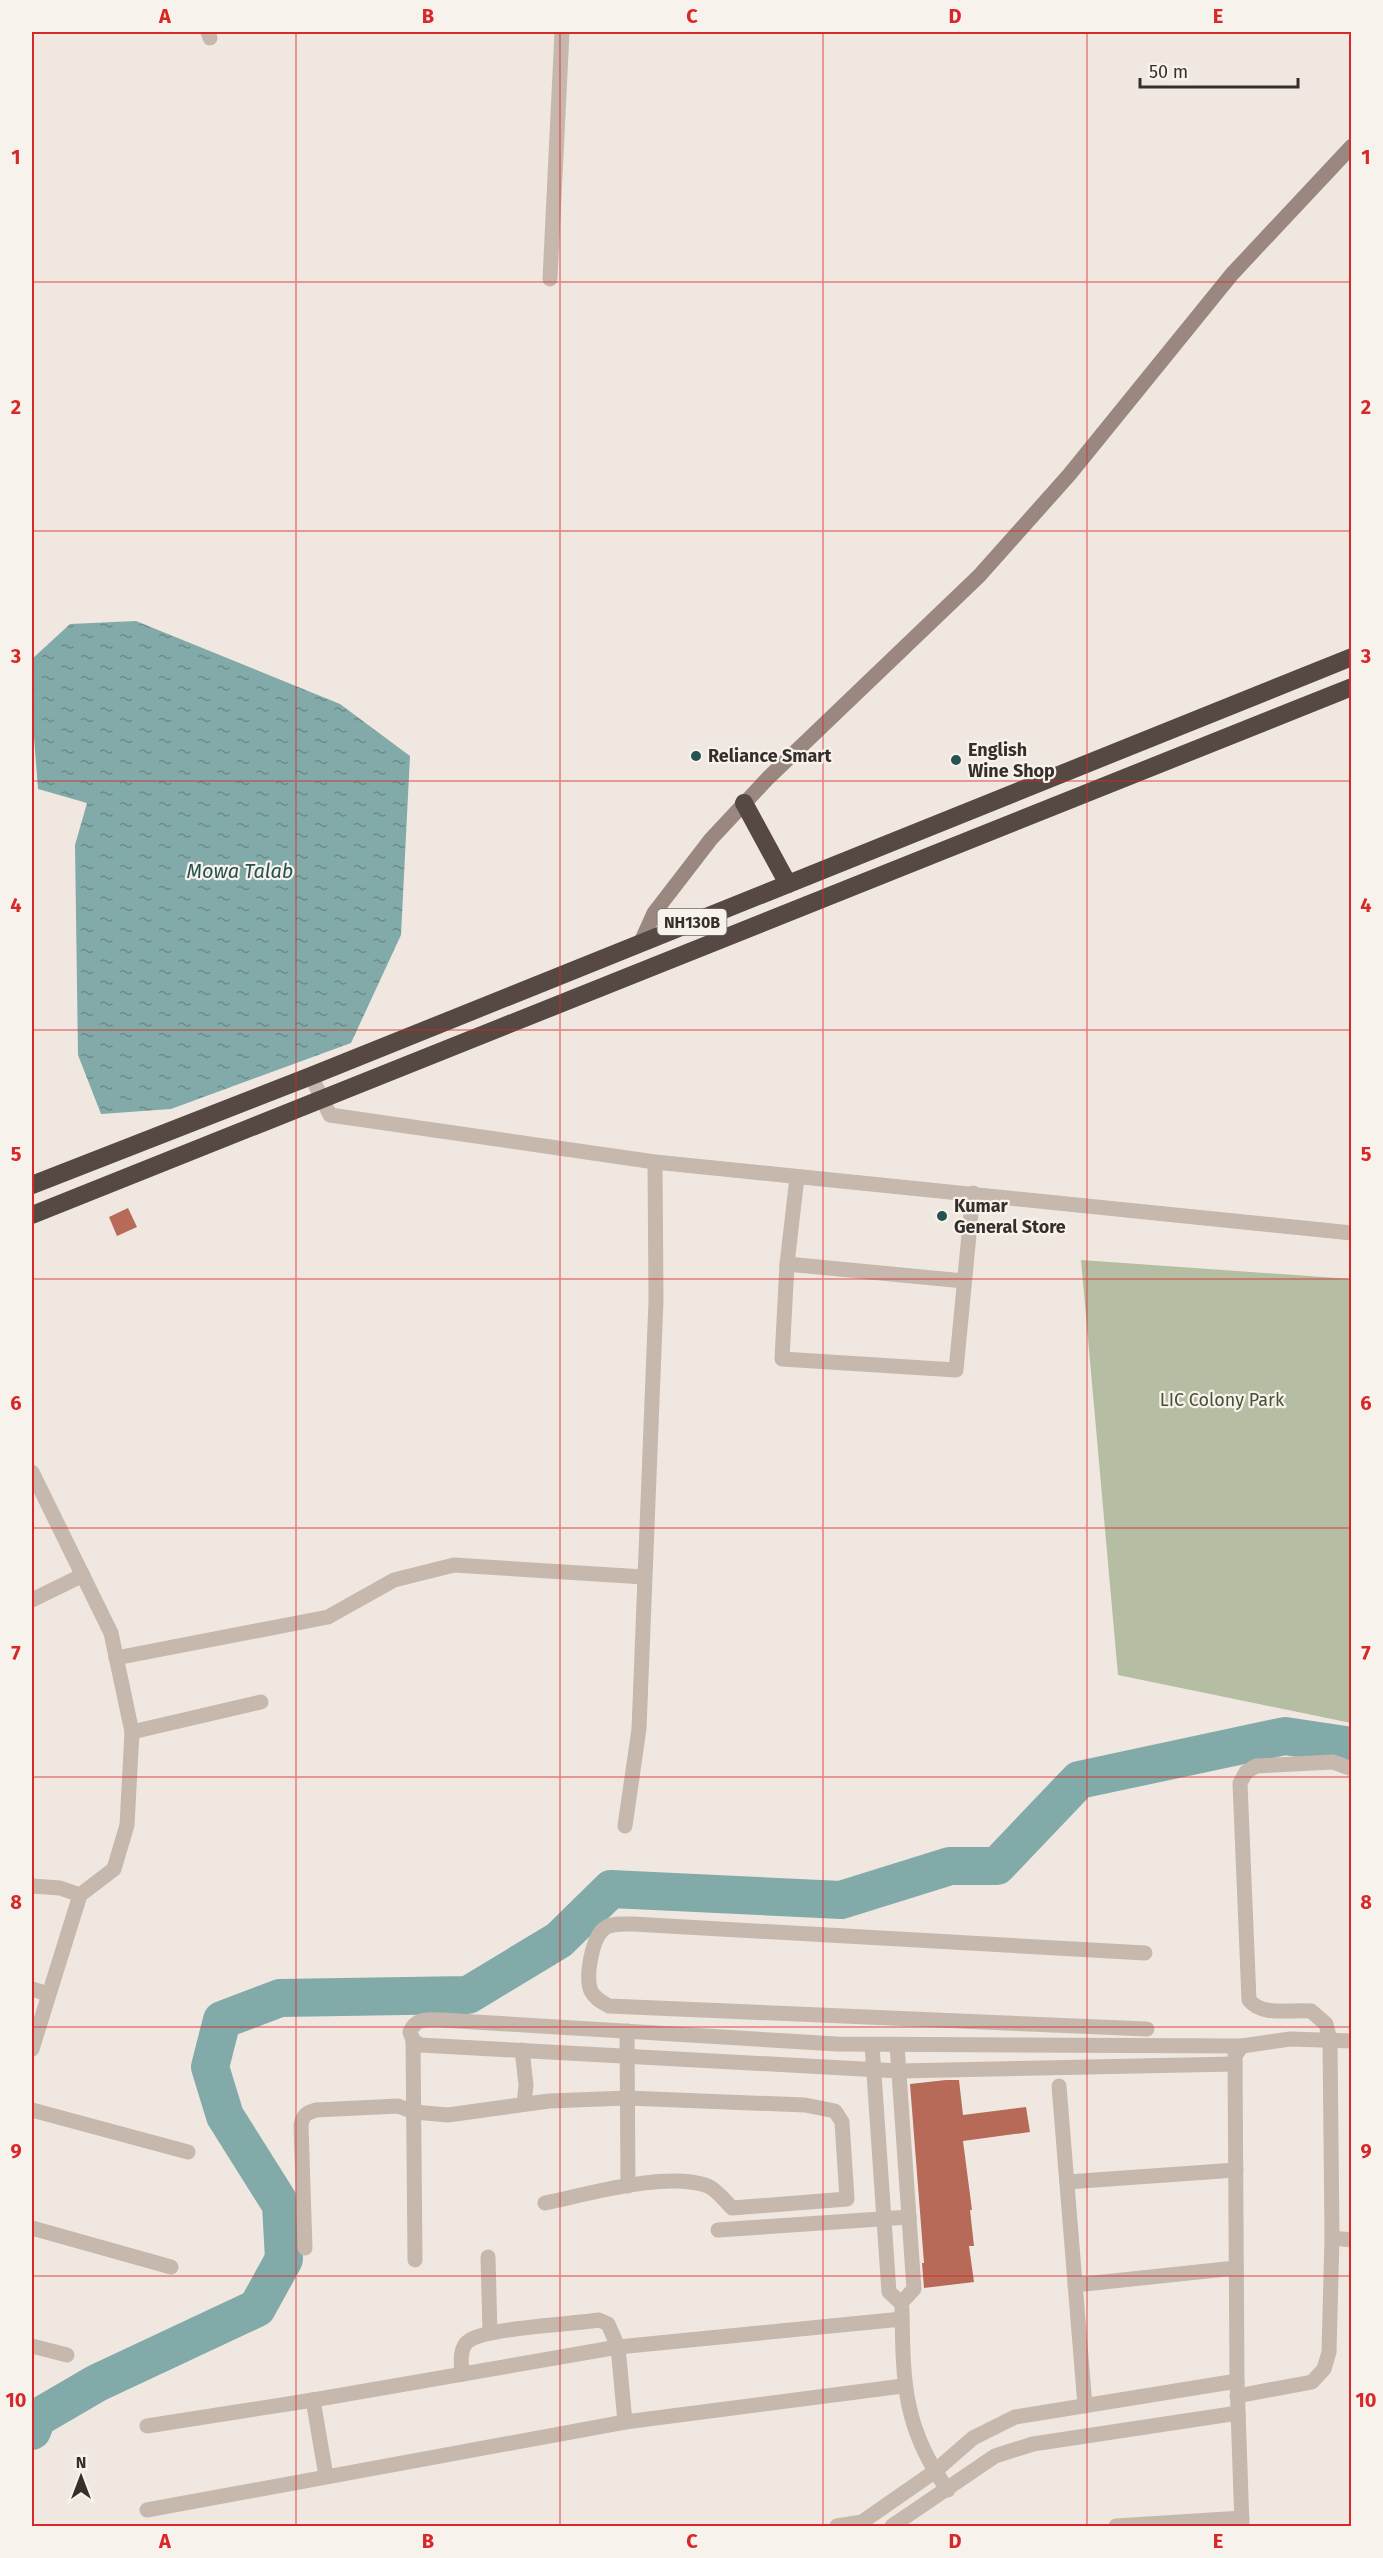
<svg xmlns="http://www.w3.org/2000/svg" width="1383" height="2558" font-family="'Fira Sans',sans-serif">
  <defs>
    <pattern id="water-ripples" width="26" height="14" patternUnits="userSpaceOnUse" patternTransform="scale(1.5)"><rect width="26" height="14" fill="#82aaa9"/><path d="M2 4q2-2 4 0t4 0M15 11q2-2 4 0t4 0" fill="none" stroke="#6b8b8a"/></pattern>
  </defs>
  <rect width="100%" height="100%" fill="#f0e8e0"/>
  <!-- park -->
  <polygon fill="#b5bea2" points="1081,1260 1351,1279 1351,1723 1118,1675"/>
  <!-- water -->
  <polygon fill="url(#water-ripples)" points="136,621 340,704 410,756 401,935 351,1043 171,1109 101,1114 78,1055 75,845 87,803 38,789 32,711 32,659 70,624"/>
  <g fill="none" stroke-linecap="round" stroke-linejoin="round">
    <!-- river -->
    <polyline stroke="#82aaa9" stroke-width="38" points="32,2431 37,2418 97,2383 257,2308 284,2259 281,2205 225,2116 210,2067 222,2020 280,1998 468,1995 559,1940 611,1889 841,1900 950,1866 997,1866 1079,1780 1285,1736 1352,1746"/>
  </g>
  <!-- building -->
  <g fill="#b76a57">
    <polygon points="128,1208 137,1227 117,1236 109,1217"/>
    <polygon points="946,2080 959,2080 963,2115 1026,2107 1030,2132 963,2141 972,2210 970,2210 974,2246 969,2246 974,2282 924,2288 922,2263 924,2263 910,2084"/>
  </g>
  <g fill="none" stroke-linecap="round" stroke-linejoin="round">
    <!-- street -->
    <g stroke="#c7b8ad" stroke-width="15">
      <polyline points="208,32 210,38"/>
      <polyline points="550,279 562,32"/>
      <polyline points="311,1076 330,1115 655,1162 1352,1233"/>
      <polyline points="797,1177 787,1264 782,1359 956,1370 973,1193"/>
      <polyline points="787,1264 964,1281"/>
      <polyline points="32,1472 111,1633 132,1732 127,1825 114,1869 80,1895 32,2049"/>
      <polyline points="32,1600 83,1575"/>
      <polyline points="116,1658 328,1617 394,1580 454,1565 644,1577"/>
      <polyline points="132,1732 261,1702"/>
      <polyline points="625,1826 639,1729 656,1300 655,1162"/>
      <polyline points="32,1886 60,1888 80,1895"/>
      <path d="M 1145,1953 L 633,1924 C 624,1924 612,1923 605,1928 C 592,1937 585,1977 591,1991 C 595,1999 602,2002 609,2006 L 1147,2029"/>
      <polyline points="32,1989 48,1994"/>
      <polyline points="627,2031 628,2186"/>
      <polyline points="413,2040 415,2260"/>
      <polyline points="872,2045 889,2292 901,2303 914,2289 897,2045"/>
      <polyline points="522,2050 526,2085 524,2104"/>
      <path d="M 1235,2064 L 899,2071 L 420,2045 L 413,2040 L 410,2032 C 416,2017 428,2020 442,2020 L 837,2044 L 1242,2046"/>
      <polyline points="1059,2086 1085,2406"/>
      <polyline points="32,2110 188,2152"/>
      <polyline points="1067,2182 1236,2170"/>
      <polyline points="32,2228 171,2267"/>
      <polyline points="718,2230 909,2217"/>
      <polyline points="1332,2238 1352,2240"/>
      <path d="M 305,2248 L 301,2125 C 303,2115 306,2113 316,2110 L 398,2106 L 414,2112 L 448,2115 L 549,2101 L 627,2098 L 805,2105 L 835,2111 L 842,2122 L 847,2199 L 732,2208 C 725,2201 717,2190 708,2186 C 666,2171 589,2194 545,2203"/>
      <polyline points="488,2257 490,2333"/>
      <polyline points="1075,2285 1236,2268"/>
      <path d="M 902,2309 C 903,2381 903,2429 948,2490"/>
      <polyline points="32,2346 67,2355"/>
      <path d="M 462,2374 C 461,2363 459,2346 470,2340 C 489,2328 572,2324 599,2320 L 608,2324 L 618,2347 L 625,2422"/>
      <path d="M 1237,2396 L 1312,2382 L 1324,2369 L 1329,2352 L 1332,2238 L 1330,2040 L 1326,2024 L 1311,2011 C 1292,2009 1262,2017 1249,2000 L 1240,1783 L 1246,1772 L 1256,1766 L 1333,1762 L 1352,1769"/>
      <polyline points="313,2400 326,2476"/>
      <polyline points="147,2426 313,2400 618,2347 902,2319"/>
      <polyline points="147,2510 625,2422 903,2386"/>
      <polyline points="837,2526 862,2522 934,2472 973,2438 1015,2417 1237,2381"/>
      <polyline points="892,2526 995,2456 1033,2444 1238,2413"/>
      <polyline points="1116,2526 1242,2518"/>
      <polyline points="1242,2526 1237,2381 1235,2056 1242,2046 1290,2039 1352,2041"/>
    </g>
    <!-- secondary -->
    <polyline stroke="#9a877f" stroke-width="15" points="640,944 654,913 711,839 768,778 979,576 1069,475 1232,274 1352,146"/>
    <!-- highway -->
    <g stroke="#564843" stroke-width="18">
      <polyline points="744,803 788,884"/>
      <polyline points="32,1185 311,1076 1352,657"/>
      <polyline points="32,1215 1352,687"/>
    </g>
  </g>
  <!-- grid -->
  <path fill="none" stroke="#d62828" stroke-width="1.5" stroke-opacity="0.55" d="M 296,32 L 296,2526M 560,32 L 560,2526M 823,32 L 823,2526M 1087,32 L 1087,2526M 32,282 L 1352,282M 32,531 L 1352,531M 32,781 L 1352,781M 32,1030 L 1352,1030M 32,1279 L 1352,1279M 32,1528 L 1352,1528M 32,1777 L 1352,1777M 32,2027 L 1352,2027M 32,2276 L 1352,2276"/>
  <!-- markers -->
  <g fill="#255253" stroke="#f8f2ec" stroke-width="2">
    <circle cx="696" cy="756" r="6"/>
    <circle cx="956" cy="760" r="6"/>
    <circle cx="942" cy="1216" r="6"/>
  </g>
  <g text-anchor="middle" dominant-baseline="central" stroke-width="4.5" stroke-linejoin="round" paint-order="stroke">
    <!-- shield labels -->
    <rect fill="#f8f2ec" stroke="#706965" stroke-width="1.5" x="657.5" y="909" width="69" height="26" rx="4.5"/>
    <g font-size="16" font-weight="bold" fill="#362e2b">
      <text x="692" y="922">NH130B</text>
    </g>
    <!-- poi labels -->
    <g font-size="18" font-weight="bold" fill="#362e2b" stroke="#f8f2ec" text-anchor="start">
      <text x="968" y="750">English<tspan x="968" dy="21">Wine Shop</tspan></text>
      <text x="708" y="756">Reliance Smart</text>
      <text x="954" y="1206">Kumar<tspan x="954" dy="21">General Store</tspan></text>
    </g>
    <!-- park labels -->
    <g font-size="18" fill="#475132" stroke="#f8f2ec">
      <text x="1222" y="1400">LIC Colony Park</text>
    </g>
    <!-- water labels -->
    <g font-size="20" font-style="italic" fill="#255253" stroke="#f8f2ec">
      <text x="240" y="871">Mowa Talab</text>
    </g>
  </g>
  <!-- border -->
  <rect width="1383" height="2558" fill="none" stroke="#f8f2ec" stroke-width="66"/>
  <!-- north arrow -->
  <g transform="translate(81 2477)" stroke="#f8f2ec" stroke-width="4.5" paint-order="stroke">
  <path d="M0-4.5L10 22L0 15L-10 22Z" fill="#362e2b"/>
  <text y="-9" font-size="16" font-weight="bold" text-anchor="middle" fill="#362e2b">N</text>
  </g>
  <!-- scale -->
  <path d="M1140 78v9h158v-9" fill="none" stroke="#362e2b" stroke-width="3"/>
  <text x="1149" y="78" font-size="18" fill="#362e2b" stroke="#f8f2ec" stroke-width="4.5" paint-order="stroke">50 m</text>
  <rect x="33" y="33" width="1317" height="2492" fill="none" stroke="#d62828" stroke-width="2"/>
  <g font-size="20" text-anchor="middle" font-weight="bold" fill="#d62828">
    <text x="165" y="23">A</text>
    <text x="428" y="23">B</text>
    <text x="692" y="23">C</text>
    <text x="955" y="23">D</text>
    <text x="1218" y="23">E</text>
    <text x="16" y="164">1</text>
    <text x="1366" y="164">1</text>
    <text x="16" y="414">2</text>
    <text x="1366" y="414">2</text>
    <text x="16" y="663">3</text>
    <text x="1366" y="663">3</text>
    <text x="16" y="912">4</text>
    <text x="1366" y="912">4</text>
    <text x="16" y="1161">5</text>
    <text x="1366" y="1161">5</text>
    <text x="16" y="1410">6</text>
    <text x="1366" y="1410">6</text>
    <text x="16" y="1660">7</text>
    <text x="1366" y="1660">7</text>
    <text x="16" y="1909">8</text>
    <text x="1366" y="1909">8</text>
    <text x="16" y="2158">9</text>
    <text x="1366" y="2158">9</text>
    <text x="16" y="2407">10</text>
    <text x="1366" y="2407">10</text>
    <text x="165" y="2548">A</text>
    <text x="428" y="2548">B</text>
    <text x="692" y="2548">C</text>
    <text x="955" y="2548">D</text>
    <text x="1218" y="2548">E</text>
  </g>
</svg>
